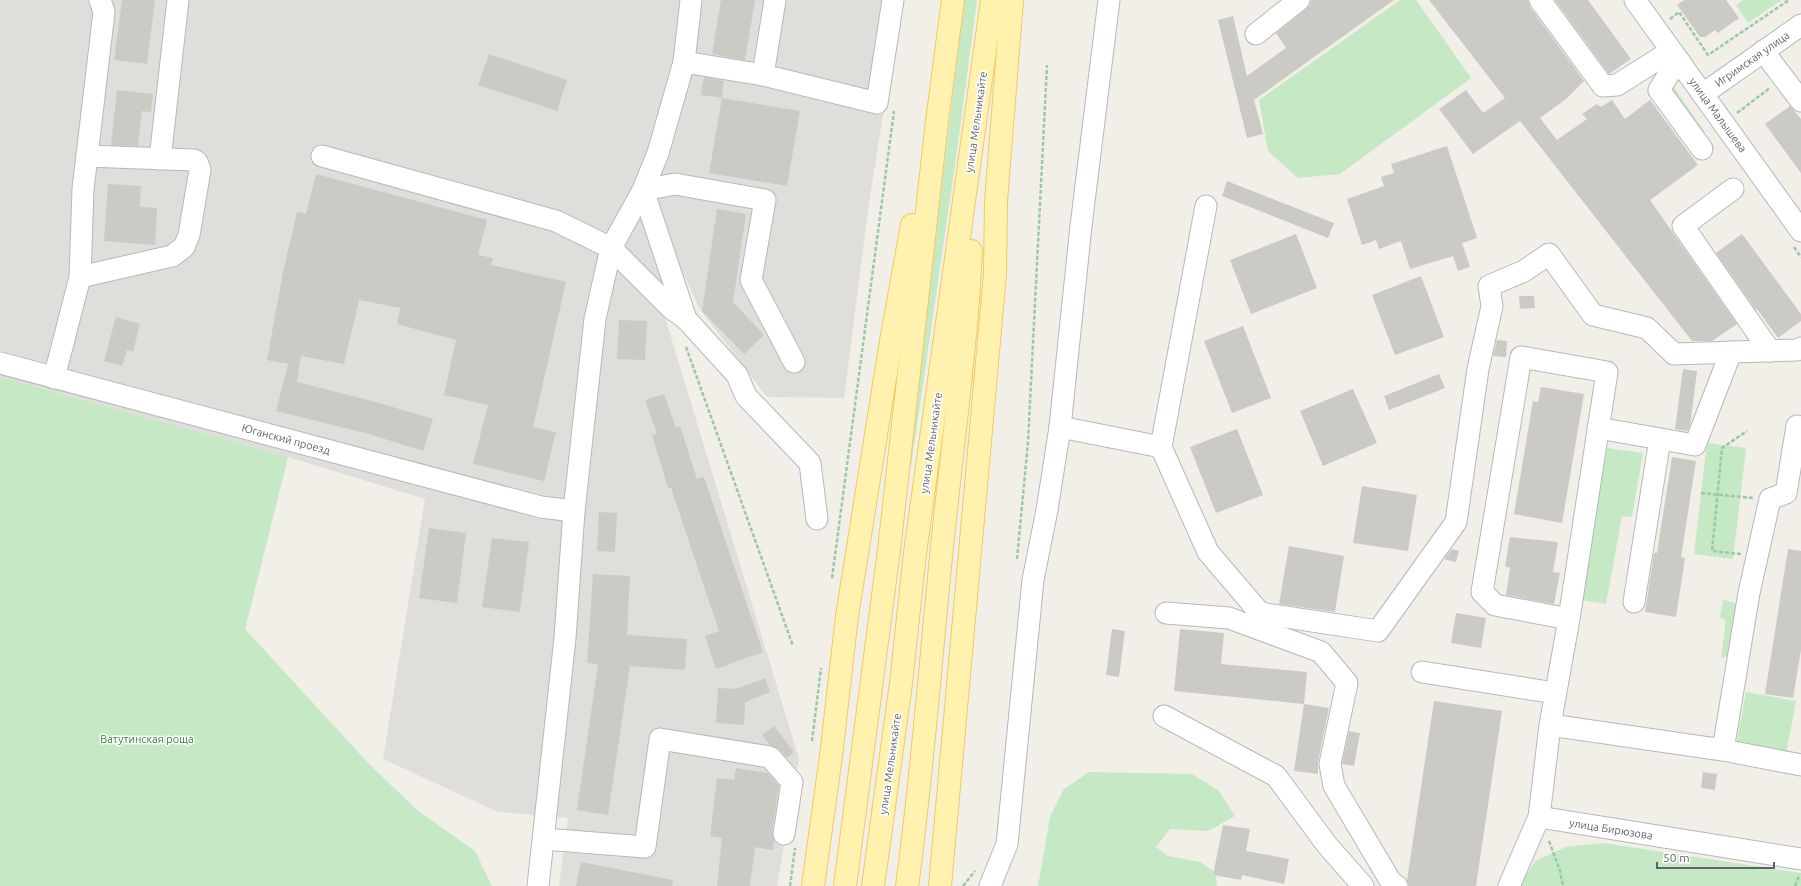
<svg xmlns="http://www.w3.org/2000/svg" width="1801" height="886" font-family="Ubuntu,sans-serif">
  <rect width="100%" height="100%" fill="#f1efe8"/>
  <!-- industrial -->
  <polygon fill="#e0deda" points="0,0 901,0 869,203 844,398 767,397 699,308 684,275 664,314 799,759 777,886 559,886 568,818 498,812 383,759 425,499 288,457 0,377"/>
  <!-- green -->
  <g fill="#c5e8c5">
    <polygon points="964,0 977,0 955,165 911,466 908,466"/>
    <polygon points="1400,0 1416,0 1471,78 1340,174 1298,178 1268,151 1259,100"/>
    <polygon points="1743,0 1782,0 1748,23 1736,5"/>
    <polygon points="1671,83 1705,132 1700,133 1668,88"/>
    <polygon points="0,377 288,457 245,629 369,764 417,810 475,851 492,886 0,886"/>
    <polygon points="1707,443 1746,448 1733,559 1694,554"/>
    <polygon points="1607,448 1643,453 1632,517 1622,516 1606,604 1581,600"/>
    <polygon points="1723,600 1733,602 1740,609 1728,656 1721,658 1726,620 1720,618"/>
    <polygon points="1746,692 1796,701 1786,754 1736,746"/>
    <polygon points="1089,772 1192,774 1219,791 1235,816 1208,831 1170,829 1156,847 1168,856 1200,862 1215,872 1217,886 1038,886 1050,817 1064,789"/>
    <polygon points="1603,843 1801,873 1801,886 1519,886 1535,861 1566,847"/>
  </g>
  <!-- building -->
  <g fill="#cccac5">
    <polygon points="122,0 155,0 147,64 114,60"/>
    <polygon points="721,0 755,0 745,60 712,54"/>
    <polygon points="1311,0 1394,0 1254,100 1263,134 1247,138 1218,20 1233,16 1247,76 1286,48 1276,33 1306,9 1310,5"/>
    <polygon points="1429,0 1528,0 1530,7 1584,81 1566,99 1540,118 1557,140 1587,119 1582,114 1597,104 1601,107 1612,100 1625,119 1650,100 1698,165 1650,200 1737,324 1712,341 1692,341 1520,121 1473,154 1439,109 1466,90 1483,113 1505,98"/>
    <polygon points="1555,0 1588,0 1631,59 1609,74"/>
    <polygon points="1684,0 1726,0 1739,18 1718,33 1715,30 1705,37 1700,37 1677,5"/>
    <polygon points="489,54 567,80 557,111 478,85"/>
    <polygon points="704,77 724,81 722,98 701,95"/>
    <polygon points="117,90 153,94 151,112 142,111 138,146 111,145"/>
    <polygon points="722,98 800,111 787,186 709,173"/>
    <polygon points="1790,106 1801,119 1801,173 1765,124"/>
    <polygon points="1447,146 1477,238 1462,243 1470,267 1458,271 1453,256 1410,269 1401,241 1379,249 1376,240 1362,245 1347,199 1384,186 1381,177 1394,173 1391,164"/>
    <polygon points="316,174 487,220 478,255 493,258 491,265 566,282 533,427 556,432 544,481 473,464 488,405 444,395 456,340 397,324 400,308 359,300 344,364 301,356 297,382 376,402 433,419 423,451 369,434 276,411 288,364 267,360 283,272 297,212 306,214"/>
    <polygon points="1227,181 1334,223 1328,238 1222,196"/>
    <polygon points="108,184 141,186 140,207 157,208 155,245 104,241"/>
    <polygon points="717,209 746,214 733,302 764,335 744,354 702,311"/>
    <polygon points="1296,234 1317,288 1251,314 1230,260"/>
    <polygon points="1742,234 1801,314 1801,321 1778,338 1757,309 1756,310 1716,253"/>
    <polygon points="1421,276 1444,337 1395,355 1372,295"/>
    <polygon points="1519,296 1534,296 1535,308 1520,309"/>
    <polygon points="116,317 140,324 133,352 127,350 122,366 104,361"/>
    <polygon points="619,320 647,321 645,360 617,359"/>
    <polygon points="1243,326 1271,398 1232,413 1204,341"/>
    <polygon points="1497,340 1507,341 1506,357 1493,356"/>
    <polygon points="1683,369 1697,371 1690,426 1687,431 1675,429"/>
    <polygon points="1439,374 1445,388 1389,410 1384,396"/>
    <polygon points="1541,387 1584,394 1562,523 1514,514 1533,401 1538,402"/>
    <polygon points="1353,389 1377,443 1323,466 1300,411"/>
    <polygon points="664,394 676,428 680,426 697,479 704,477 763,652 716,669 705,636 719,631 671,488 668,488 652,435 657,434 645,400"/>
    <polygon points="1237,429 1263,495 1216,513 1190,447"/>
    <polygon points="1672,457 1696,461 1681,557 1685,558 1676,617 1645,612 1654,553 1657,553"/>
    <polygon points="1362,486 1417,495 1408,551 1353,543"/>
    <polygon points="599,512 617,513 615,552 597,551"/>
    <polygon points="429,528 466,533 457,603 419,598"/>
    <polygon points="1510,537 1558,542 1553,572 1560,573 1554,604 1506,595 1510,568 1505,566"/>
    <polygon points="492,538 529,542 520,612 482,607"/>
    <polygon points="1289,546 1344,556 1335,612 1279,604"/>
    <polygon points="1452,549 1459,551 1456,562 1444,559"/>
    <polygon points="1788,549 1801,551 1801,650 1793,698 1765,694"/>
    <polygon points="593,574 630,576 627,635 687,639 685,670 630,666 608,815 577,810 598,664 587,663"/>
    <polygon points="1456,613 1486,618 1481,648 1451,643"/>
    <polygon points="1112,629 1125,631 1119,677 1106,675"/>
    <polygon points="1180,629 1224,633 1221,664 1307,672 1304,704 1174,691"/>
    <polygon points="765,678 770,692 745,702 744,725 716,723 718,688 736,689"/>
    <polygon points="1434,701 1502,711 1476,886 1409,886 1407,880"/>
    <polygon points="1304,704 1329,708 1318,762 1318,774 1294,771"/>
    <polygon points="774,726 794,752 787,758 779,749 770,745 762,735"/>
    <polygon points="1349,731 1360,733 1354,766 1342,764"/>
    <polygon points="736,768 768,773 779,786 772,832 774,841 773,850 755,847 750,886 717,886 722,838 710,836 717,778 734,780"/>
    <polygon points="1703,772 1717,774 1715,790 1701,788"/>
    <polygon points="1223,825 1250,829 1246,851 1289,859 1284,884 1242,875 1241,880 1213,875"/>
    <polygon points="581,862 673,880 672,886 576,886"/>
  </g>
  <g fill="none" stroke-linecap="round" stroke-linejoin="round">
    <defs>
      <g id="minor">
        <polyline points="1540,0 1603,86 1617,85 1671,51"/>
        <polyline points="1635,0 1801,231"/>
        <polyline points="1256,34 1299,0"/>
        <polyline points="1763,51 1801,101"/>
        <polyline points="684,62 763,75 775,0"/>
        <polyline points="1680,62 1669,74 1659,90 1702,149"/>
        <polyline points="763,75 877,103 893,0"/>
        <polyline points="1703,94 1801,25"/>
        <polyline points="322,156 556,221 611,248 672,309 686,319"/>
        <polyline points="160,159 178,0"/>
        <polyline points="1733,189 1683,226 1770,351"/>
        <polyline points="1206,206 1161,447 1208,552 1260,613 1378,631 1456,522 1478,369 1492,306 1489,286 1524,271 1549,254 1593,315 1647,328 1674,354 1797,350 1801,348"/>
        <polyline points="80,277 172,256 184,247 189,235 200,170 197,162 194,160 87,156"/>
        <polyline points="794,362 751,280 765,200 675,184 643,190 686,319 737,375 746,396 810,463 817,519"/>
        <polyline points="0,363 541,507 574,511"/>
        <polyline points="54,378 80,277 83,189 104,12 100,0"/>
        <polyline points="1060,427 1161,447"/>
        <polyline points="1801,427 1797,426 1786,493 1770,499 1749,593 1723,750 1801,765"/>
        <polyline points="1598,428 1695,445 1731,352"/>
        <polyline points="1634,602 1660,439"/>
        <polyline points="1166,613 1229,618 1321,652 1347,683 1330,764 1334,786 1391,882 1397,886"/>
        <polyline points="1569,619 1607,372 1521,357 1482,592 1495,605 1569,619 1550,725 1723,750"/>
        <polyline points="1422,672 1555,693"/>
        <polyline points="1164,716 1276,776 1327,845 1363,886"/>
        <polyline points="1539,817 1801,859"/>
        <polyline points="544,839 645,847 660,739 770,757 792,782 784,834"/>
        <polyline points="538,886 565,638 574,511 595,319 611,248 643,190 658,153 684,62 691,0"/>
        <polyline points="990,886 1007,844 1033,580 1047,510 1060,427 1081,226 1109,0"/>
        <polyline points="1509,886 1539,817 1550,725"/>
      </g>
      <g id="major">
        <polyline points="813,886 831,756 847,616 891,341 912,225"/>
        <polyline points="845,886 889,550 937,121 953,0"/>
        <polyline points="873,886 901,683 915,553 992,0"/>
        <path d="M 907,886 C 922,777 930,667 941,557 C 951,455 966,353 971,251"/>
        <polyline points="940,886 995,274 996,201 1012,0"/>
      </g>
    </defs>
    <!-- minor casing -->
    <use href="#minor" stroke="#b5b8bc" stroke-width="23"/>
    <!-- major casing -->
    <use href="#major" stroke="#f2c960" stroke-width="24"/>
    <!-- path -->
    <g stroke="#9cc7a9" stroke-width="2.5" stroke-dasharray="4 2" stroke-linecap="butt">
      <polyline points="1670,19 1679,12 1708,55 1789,0"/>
      <polyline points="1737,113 1770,88"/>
      <polyline points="1794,247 1801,257"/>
      <polyline points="686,347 793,646"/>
      <polyline points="1701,493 1753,498"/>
      <polyline points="1741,554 1712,551 1722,448 1747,431"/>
      <polyline points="1017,559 1028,442 1047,65"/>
      <polyline points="832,578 894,111"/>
      <polyline points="812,741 821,668"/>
      <polyline points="1549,841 1560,871 1563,886"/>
      <polyline points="790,886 795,848"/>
      <polyline points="963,886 975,871"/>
      <polyline points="1795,886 1799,876"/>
    </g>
    <!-- minor -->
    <use href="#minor" stroke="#fff" stroke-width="21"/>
    <!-- major -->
    <use href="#major" stroke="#fff2af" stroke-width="22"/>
  </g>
  <g text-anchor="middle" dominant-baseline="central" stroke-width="3" stroke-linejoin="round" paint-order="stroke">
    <!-- street labels -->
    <g font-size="11" fill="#5f6368" stroke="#fff">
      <text transform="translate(1752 59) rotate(-35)">Игримская улица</text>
      <text transform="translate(1718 115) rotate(54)">улица Малышева</text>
      <text transform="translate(976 122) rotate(-82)">улица Мельникайте</text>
      <text transform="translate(286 439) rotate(15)">Юганский проезд</text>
      <text transform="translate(931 443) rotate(-82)">улица Мельникайте</text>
      <text transform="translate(890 764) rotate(-82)">улица Мельникайте</text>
      <text transform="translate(1611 829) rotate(9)">улица Бирюзова</text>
    </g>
    <!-- park labels -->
    <g font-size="11" fill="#348238" stroke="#fff">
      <text x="147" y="739">Ватутинская роща</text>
    </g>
  </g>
  <!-- scale -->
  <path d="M1657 862v6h117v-6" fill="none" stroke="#5f6368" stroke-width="2"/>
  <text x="1663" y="862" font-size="12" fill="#5f6368" stroke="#ffffff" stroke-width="3" paint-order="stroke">50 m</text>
</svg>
